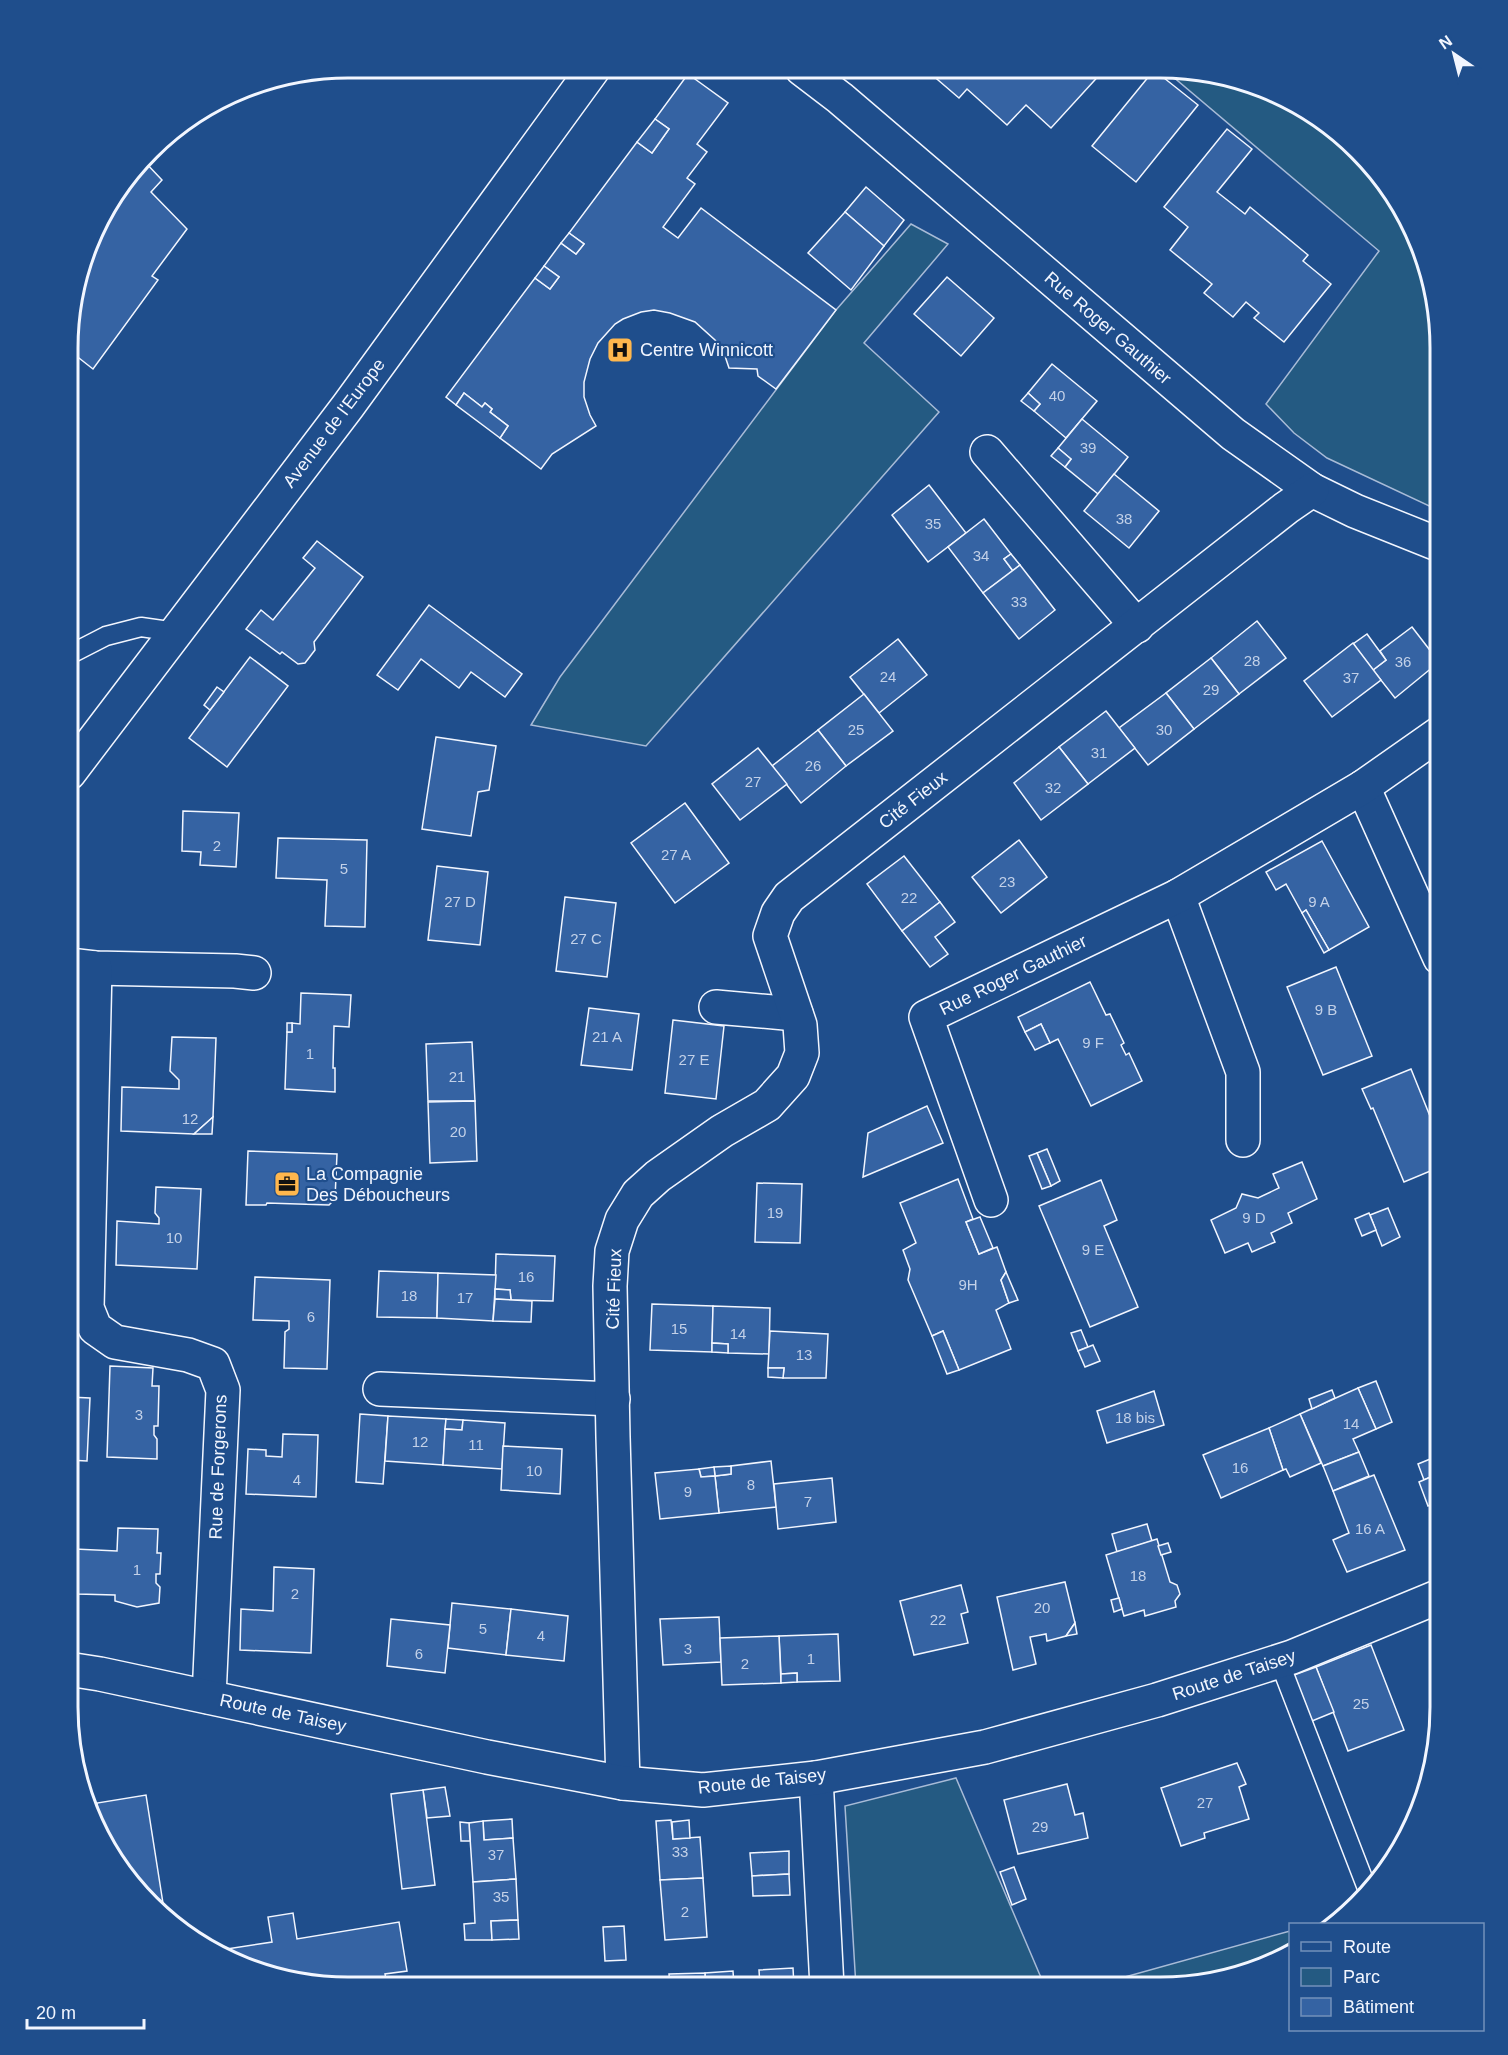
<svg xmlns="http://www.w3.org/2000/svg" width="1508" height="2055" font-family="Arial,sans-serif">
  <rect width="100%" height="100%" fill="#1f4e8c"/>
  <!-- green -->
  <g fill="#245a82" stroke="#a8bbd7" stroke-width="1.5">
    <polygon points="1165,70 1197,70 1267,89 1330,125 1411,224 1440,348 1440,511 1327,458 1294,433 1266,404 1379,251"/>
    <polygon points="911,224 948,244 864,343 939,412 646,746 531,725 560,677 836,310"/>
    <polygon points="956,1778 1045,1987 856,1987 845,1806"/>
    <polygon points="1290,1931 1290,1954 1284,1958 1160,1987 1089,1987"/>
  </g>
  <!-- building -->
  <g fill="#3563a3" stroke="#f2f6ff" stroke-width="1.5">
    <polygon points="935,69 1104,70 1051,128 1026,105 1007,125 967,89 959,98 931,74"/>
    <polygon points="1154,70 1198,105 1136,182 1092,146"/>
    <polygon points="688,74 728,103 697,144 707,152 687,178 695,184 663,227 678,238 701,208 836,310 776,389 758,376 757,369 729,368 725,356 715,340 695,322 670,313 654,310 641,312 623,319 615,324 598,343 590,359 584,382 584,397 590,415 596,426 552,454 541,469 500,438 508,426 490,412 492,409 485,403 482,407 464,393 456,405 446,397 535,278 550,289 559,277 544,266 561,243 576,254 584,244 569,233 637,142 652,153 669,129 655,119"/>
    <polygon points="655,119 669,129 652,153 637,142"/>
    <polygon points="1227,129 1252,149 1217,192 1245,214 1250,207 1308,255 1303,261 1331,284 1284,342 1254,318 1259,313 1246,302 1233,317 1204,293 1212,284 1170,250 1188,227 1164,207"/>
    <polygon points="144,161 162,180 151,192 187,229 152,276 158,280 93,369 70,351 70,311 105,208"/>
    <polygon points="866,187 904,220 884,246 845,212"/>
    <polygon points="845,212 884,246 851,290 808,253"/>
    <polygon points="569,233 584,244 576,254 561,243"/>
    <polygon points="544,266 559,277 550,289 535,278"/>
    <polygon points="947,277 994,318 961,356 914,314"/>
    <polygon points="1052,364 1097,401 1066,438 1034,411 1040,404 1028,393"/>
    <polygon points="464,393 482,407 485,403 492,409 490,412 508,426 500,438 456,405"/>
    <polygon points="1028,393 1040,404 1034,411 1021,401"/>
    <polygon points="1082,419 1128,457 1098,494 1065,467 1071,459 1058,448"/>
    <polygon points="1058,448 1071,459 1065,467 1051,456"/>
    <polygon points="1114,474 1159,511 1129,548 1084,511"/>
    <polygon points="929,485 966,533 928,562 892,515"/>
    <polygon points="984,519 1011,554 1004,559 1013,571 983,593 948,547"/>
    <polygon points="317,541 363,577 314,642 315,650 305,663 298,664 282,652 280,654 246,629 261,610 273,620 315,568 303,558"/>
    <polygon points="1011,554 1020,565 1013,571 1004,559"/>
    <polygon points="1020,565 1055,610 1019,639 983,593"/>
    <polygon points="429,605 522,674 505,697 471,672 459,688 421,659 398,690 377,675"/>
    <polygon points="1257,621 1286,658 1239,694 1211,658"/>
    <polygon points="1412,627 1439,662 1395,698 1373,670 1386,660 1380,651"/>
    <polygon points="1367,634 1386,660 1373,670 1353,644"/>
    <polygon points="898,639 927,675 879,713 850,677"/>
    <polygon points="1353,643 1381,680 1332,717 1304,681"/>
    <polygon points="250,657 288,686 227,767 189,738"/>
    <polygon points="1211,658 1239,694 1194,729 1166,693"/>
    <polygon points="217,687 224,692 210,710 204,705"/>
    <polygon points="1166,693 1194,729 1148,765 1119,728"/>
    <polygon points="864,694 893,731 846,766 818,730"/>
    <polygon points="1106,711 1135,748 1088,784 1059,747"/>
    <polygon points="818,730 846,766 801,803 772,766"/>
    <polygon points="436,737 496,746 489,790 478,792 471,836 422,829"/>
    <polygon points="1059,747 1088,784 1041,820 1014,783"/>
    <polygon points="758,748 787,784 740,820 712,784"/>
    <polygon points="685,803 729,863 675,903 631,843"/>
    <polygon points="183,811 239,813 236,867 200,865 201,852 182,851"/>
    <polygon points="278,838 367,840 365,927 325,926 327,880 276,878"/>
    <polygon points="1019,840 1047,877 1001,913 972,877"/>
    <polygon points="1322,841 1369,927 1329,950 1306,910 1302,913 1286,884 1276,890 1266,872"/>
    <polygon points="904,856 940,902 902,931 867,884"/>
    <polygon points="437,866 488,872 480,945 428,940"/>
    <polygon points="565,897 616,903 607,977 556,971"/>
    <polygon points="940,902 955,922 935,937 948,954 930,967 902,931"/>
    <polygon points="1306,910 1329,950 1324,953 1302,913"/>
    <polygon points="1336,967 1372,1056 1323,1075 1287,987"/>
    <polygon points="1090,982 1106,1015 1110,1014 1124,1043 1121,1045 1126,1055 1129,1053 1142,1081 1091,1106 1058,1039 1050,1043 1041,1024 1025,1032 1018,1017"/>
    <polygon points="301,993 351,995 349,1027 334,1026 333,1068 335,1068 335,1092 285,1089 287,1032 292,1032 292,1023 300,1024"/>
    <polygon points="589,1008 639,1014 632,1070 581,1065"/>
    <polygon points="673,1020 724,1026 716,1099 665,1093"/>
    <rect x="287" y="1023" width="5" height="9"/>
    <polygon points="1041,1024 1050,1043 1035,1050 1025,1032"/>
    <polygon points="172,1037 216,1038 213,1117 194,1134 121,1131 122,1087 179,1089 179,1080 170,1071"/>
    <polygon points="472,1042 475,1101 428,1101 426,1044"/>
    <polygon points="1411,1069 1440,1141 1440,1167 1404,1182 1373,1108 1371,1109 1362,1089"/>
    <polygon points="475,1101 477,1161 430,1163 428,1102"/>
    <polygon points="927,1106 943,1143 863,1177 868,1133"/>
    <polygon points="213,1117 212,1134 194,1134"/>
    <polygon points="1047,1149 1060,1181 1051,1186 1037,1153"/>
    <polygon points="248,1151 337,1154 335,1199 329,1205 267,1203 266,1205 246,1205"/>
    <polygon points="1037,1153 1051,1186 1042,1189 1029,1156"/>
    <polygon points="1302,1162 1317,1199 1288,1213 1292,1223 1271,1233 1275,1242 1252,1252 1248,1243 1225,1253 1211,1220 1236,1208 1242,1194 1258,1198 1279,1188 1273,1174"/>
    <polygon points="958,1179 973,1219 966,1222 979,1254 997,1247 1006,1272 1001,1280 1009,1303 996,1310 1011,1349 959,1370 943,1331 932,1336 908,1280 910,1269 903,1250 916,1243 900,1203"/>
    <polygon points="1101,1180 1117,1220 1104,1226 1138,1307 1090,1327 1039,1206"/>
    <polygon points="757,1183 802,1184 800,1243 755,1242"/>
    <polygon points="156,1187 201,1189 197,1269 116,1265 117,1221 159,1224 159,1218 155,1213"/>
    <polygon points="1388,1208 1400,1237 1382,1246 1370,1215"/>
    <polygon points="1369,1213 1376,1230 1362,1236 1355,1219"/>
    <polygon points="980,1217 993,1248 979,1254 966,1222"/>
    <polygon points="496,1254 555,1256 553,1301 511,1300 510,1290 495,1289"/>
    <polygon points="379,1271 438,1273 437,1318 377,1317"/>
    <polygon points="1006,1272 1018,1300 1009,1303 1001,1280"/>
    <polygon points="438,1273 496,1275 493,1321 437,1318"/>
    <polygon points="255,1277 330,1280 327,1369 284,1368 285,1332 289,1329 289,1321 253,1320"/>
    <polygon points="495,1289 510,1290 511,1300 495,1299"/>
    <polygon points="495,1299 532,1301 531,1322 493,1321"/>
    <polygon points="652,1304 713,1306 712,1352 650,1350"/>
    <polygon points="713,1306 770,1308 769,1354 728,1353 728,1344 712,1343"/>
    <polygon points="1081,1330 1088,1347 1078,1351 1071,1333"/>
    <polygon points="770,1331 828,1334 826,1378 783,1378 784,1368 768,1368"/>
    <polygon points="943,1331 959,1370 947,1374 932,1336"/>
    <polygon points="712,1343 728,1344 728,1353 712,1352"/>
    <polygon points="1093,1345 1100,1361 1085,1367 1078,1351"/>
    <polygon points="110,1366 153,1368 152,1386 159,1386 158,1426 154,1426 154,1435 157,1439 157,1459 107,1457"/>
    <polygon points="768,1368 784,1368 783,1378 768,1377"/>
    <polygon points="1376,1381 1392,1422 1376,1429 1358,1388"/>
    <polygon points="1358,1388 1376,1429 1353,1439 1359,1452 1323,1466 1300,1414"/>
    <polygon points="1332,1390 1335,1398 1312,1409 1309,1399"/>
    <polygon points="1154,1391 1164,1425 1107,1443 1097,1411"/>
    <polygon points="69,1397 90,1398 87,1461 68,1460"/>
    <polygon points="360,1414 388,1416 383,1484 356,1482"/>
    <polygon points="1300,1414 1321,1463 1290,1477 1286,1469 1283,1470 1269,1428"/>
    <polygon points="388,1416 446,1419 443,1465 385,1461"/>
    <polygon points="446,1419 463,1420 462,1430 445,1429"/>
    <polygon points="463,1420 505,1423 502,1469 443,1465 445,1429 462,1430"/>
    <polygon points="1269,1428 1283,1470 1221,1498 1203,1455"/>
    <polygon points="283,1434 318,1435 316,1497 246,1494 248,1449 266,1450 266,1456 282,1457"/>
    <polygon points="503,1446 562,1449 560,1494 501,1490"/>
    <polygon points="1359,1452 1369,1476 1333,1491 1323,1466"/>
    <polygon points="1435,1457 1440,1473 1424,1480 1418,1464"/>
    <polygon points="771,1461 776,1507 719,1513 715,1476 731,1474 731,1466"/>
    <polygon points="731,1466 731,1474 715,1476 714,1467"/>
    <polygon points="714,1467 715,1476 701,1477 699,1469"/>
    <polygon points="699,1469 701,1477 715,1476 719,1513 660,1519 655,1473"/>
    <polygon points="1440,1473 1440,1501 1428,1506 1419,1482"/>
    <polygon points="1374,1475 1405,1550 1347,1572 1333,1540 1349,1533 1333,1491"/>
    <polygon points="832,1478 836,1522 778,1529 774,1484"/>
    <polygon points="1147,1524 1152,1541 1117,1552 1112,1534"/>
    <polygon points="118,1528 158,1529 157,1553 161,1553 160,1574 156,1574 156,1583 160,1587 159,1603 137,1607 115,1601 115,1595 77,1594 74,1590 75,1549 117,1551"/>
    <polygon points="1157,1539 1170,1582 1177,1585 1180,1594 1175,1601 1176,1607 1145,1616 1144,1610 1124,1616 1106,1555"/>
    <polygon points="1168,1543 1171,1552 1161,1555 1158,1546"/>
    <polygon points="274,1567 314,1569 311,1653 240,1650 241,1609 273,1611"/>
    <polygon points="1065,1582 1075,1623 1066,1636 1047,1641 1046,1634 1030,1637 1036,1664 1013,1670 997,1597"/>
    <polygon points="961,1585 968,1612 961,1614 968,1643 914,1655 900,1601"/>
    <polygon points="1119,1598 1122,1609 1114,1612 1111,1600"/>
    <polygon points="452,1603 511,1609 506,1655 448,1648"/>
    <polygon points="511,1609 568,1616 564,1661 506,1655"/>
    <polygon points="719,1617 721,1662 663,1665 660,1619"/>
    <polygon points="391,1619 450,1625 445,1673 387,1666"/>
    <polygon points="1075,1623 1077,1634 1066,1636"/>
    <polygon points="838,1634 840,1681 797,1682 797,1673 781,1674 779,1636"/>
    <polygon points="779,1636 781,1683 722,1685 720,1638"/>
    <polygon points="1371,1645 1404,1730 1348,1751 1316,1667"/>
    <polygon points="1316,1667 1334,1712 1312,1721 1294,1675"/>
    <polygon points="797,1673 797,1682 781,1683 781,1674"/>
    <polygon points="1237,1763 1246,1784 1239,1787 1249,1819 1204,1833 1205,1838 1181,1846 1161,1788"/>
    <polygon points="1067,1784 1075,1815 1083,1813 1088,1838 1018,1854 1004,1800"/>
    <polygon points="445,1787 450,1816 427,1818 423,1790"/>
    <polygon points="423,1790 435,1885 402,1889 391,1794"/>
    <polygon points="146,1795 165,1916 137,1892 97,1831 95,1826 100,1825 97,1803"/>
    <polygon points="512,1819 513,1838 484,1840 483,1821"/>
    <polygon points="671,1820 673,1839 700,1837 703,1878 660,1880 656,1821"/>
    <polygon points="689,1820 690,1838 673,1839 672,1822"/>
    <polygon points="483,1821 484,1840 513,1838 516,1879 473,1882 469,1823"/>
    <polygon points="460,1822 469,1823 470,1841 461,1841"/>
    <polygon points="789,1851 789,1874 752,1876 750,1853"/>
    <polygon points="1014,1867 1026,1899 1012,1905 1000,1872"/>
    <polygon points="789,1874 790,1895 753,1896 752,1876"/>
    <polygon points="703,1878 707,1937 665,1940 660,1880"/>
    <polygon points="516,1879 518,1920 491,1921 492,1940 465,1940 464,1924 475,1923 473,1882"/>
    <polygon points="293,1913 297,1939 399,1922 407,1971 385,1974 387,1985 366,1985 364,1978 312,1985 220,1950 272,1942 268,1917"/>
    <polygon points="518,1920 519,1939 492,1940 491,1921"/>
    <polygon points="624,1926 626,1960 605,1961 603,1927"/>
    <polygon points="793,1968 794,1986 760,1986 759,1970"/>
    <polygon points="733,1971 734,1986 705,1986 705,1973"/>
    <polygon points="705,1973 705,1986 670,1986 669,1974"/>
    <polygon points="494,1978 532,1985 493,1986"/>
  </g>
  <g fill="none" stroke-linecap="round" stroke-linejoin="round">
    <defs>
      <g id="service">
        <polyline points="69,655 106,636 141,627 176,632"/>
        <polyline points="1279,1661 1368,1891"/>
      </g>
      <g id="minor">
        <polyline points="802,69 840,98 1233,434 1312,490 1355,511 1440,545"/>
        <polyline points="987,452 1137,626"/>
        <polyline points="69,773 348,406 594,68"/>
        <polyline points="1363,787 1440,958"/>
        <polyline points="1178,896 1243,1072 1243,1140"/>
        <polyline points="69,965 95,968 235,971 254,973"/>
        <polyline points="95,968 87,1308 95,1328 115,1342 188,1355 213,1364 223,1390 209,1697"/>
        <polyline points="716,1007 796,1014"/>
        <polyline points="991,1200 926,1017 1178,896 1363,787 1440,733"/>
        <polyline points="380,1389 613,1399"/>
        <polyline points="816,1778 827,1987"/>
        <polyline points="623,1783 613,1437 610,1286 612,1251 622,1220 638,1194 658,1176 722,1131 767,1105 793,1076 802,1053 800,1025 770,936 778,913 789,897 1286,508 1312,490"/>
      </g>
      <polyline id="tertiary" points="68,1669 100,1674 487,1757 623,1783 703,1790 816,1778 985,1747 1157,1700 1292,1657 1440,1596"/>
    </defs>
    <!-- service casing -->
    <use href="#service" stroke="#f2f6ff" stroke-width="21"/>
    <!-- minor casing -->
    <use href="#minor" stroke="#f2f6ff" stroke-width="36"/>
    <!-- tertiary casing -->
    <use href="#tertiary" stroke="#f2f6ff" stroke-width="36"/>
    <!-- service -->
    <use href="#service" stroke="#1f4e8c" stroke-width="18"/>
    <!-- minor -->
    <use href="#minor" stroke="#1f4e8c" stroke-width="33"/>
    <!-- tertiary -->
    <use href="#tertiary" stroke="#1f4e8c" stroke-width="33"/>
  </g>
  <!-- icons -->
  <defs>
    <symbol id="hospital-square" viewBox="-11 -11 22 22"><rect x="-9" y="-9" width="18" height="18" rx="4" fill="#ffb74d" stroke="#1f4e8c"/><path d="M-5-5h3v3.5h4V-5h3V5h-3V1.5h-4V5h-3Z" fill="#111"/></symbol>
    <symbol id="office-square" viewBox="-11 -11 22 22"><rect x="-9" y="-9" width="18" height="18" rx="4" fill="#ffb74d" stroke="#1f4e8c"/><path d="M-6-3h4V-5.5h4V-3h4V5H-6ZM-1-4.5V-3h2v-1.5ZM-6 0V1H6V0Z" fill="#111"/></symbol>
  </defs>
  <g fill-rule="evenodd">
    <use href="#hospital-square" x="605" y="335" width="30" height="30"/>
    <use href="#office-square" x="272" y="1169" width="30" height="30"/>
  </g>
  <g text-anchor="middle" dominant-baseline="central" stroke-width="4.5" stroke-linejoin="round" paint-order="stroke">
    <!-- number labels -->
    <g font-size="15" fill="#c3d1e8">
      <text x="1057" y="395">40</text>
      <text x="1088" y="447">39</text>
      <text x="1124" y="518">38</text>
      <text x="933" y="523">35</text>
      <text x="981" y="555">34</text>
      <text x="1019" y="601">33</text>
      <text x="1252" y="660">28</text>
      <text x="1403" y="661">36</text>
      <text x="888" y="676">24</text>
      <text x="1351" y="677">37</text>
      <text x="1211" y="689">29</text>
      <text x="856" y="729">25</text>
      <text x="1164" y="729">30</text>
      <text x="1099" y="752">31</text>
      <text x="813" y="765">26</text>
      <text x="753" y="781">27</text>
      <text x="1053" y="787">32</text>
      <text x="217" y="845">2</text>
      <text x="676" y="854">27 A</text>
      <text x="344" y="868">5</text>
      <text x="1007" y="881">23</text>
      <text x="909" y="897">22</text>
      <text x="460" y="901">27 D</text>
      <text x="1319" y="901">9 A</text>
      <text x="586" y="938">27 C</text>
      <text x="1326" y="1009">9 B</text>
      <text x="607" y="1036">21 A</text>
      <text x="1093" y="1042">9 F</text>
      <text x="310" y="1053">1</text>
      <text x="694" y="1059">27 E</text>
      <text x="457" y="1076">21</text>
      <text x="190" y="1118">12</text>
      <text x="458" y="1131">20</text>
      <text x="775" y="1212">19</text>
      <text x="1254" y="1217">9 D</text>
      <text x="174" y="1237">10</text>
      <text x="1093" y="1249">9 E</text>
      <text x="526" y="1276">16</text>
      <text x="968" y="1284">9H</text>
      <text x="409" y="1295">18</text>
      <text x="465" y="1297">17</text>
      <text x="311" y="1316">6</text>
      <text x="679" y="1328">15</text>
      <text x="738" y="1333">14</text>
      <text x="804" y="1354">13</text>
      <text x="139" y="1414">3</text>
      <text x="1135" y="1417">18 bis</text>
      <text x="1351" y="1423">14</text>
      <text x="420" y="1441">12</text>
      <text x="476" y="1444">11</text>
      <text x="1240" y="1467">16</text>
      <text x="534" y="1470">10</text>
      <text x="297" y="1479">4</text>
      <text x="751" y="1484">8</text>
      <text x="688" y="1491">9</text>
      <text x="808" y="1501">7</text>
      <text x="1370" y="1528">16 A</text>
      <text x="137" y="1569">1</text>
      <text x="1138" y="1575">18</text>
      <text x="295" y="1593">2</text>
      <text x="1042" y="1607">20</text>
      <text x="938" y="1619">22</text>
      <text x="483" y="1628">5</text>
      <text x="541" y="1635">4</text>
      <text x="688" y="1648">3</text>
      <text x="419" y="1653">6</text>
      <text x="811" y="1658">1</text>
      <text x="745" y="1663">2</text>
      <text x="1361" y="1703">25</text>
      <text x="1205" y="1802">27</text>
      <text x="1040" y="1826">29</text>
      <text x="680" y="1851">33</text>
      <text x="496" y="1854">37</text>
      <text x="501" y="1896">35</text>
      <text x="685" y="1911">2</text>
    </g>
    <!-- street labels -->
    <g font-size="18" fill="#f2f6ff" stroke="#1f4e8c">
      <text transform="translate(1108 328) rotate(41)">Rue Roger Gauthier</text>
      <text transform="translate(334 423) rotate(-53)">Avenue de l'Europe</text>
      <text transform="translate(913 800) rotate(-38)">Cité Fieux</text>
      <text transform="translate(1013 975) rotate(-26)">Rue Roger Gauthier</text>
      <text transform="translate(614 1289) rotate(-88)">Cité Fieux</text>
      <text transform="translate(218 1467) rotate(-88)">Rue de Forgerons</text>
      <text transform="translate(1234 1675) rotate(-18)">Route de Taisey</text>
      <text transform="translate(283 1713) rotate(12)">Route de Taisey</text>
      <text transform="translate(762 1781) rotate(-6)">Route de Taisey</text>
    </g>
    <!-- poi labels -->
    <g font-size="18" fill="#f2f6ff" stroke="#1f4e8c" text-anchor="start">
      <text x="640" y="350">Centre Winnicott</text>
      <text x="306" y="1174">La Compagnie<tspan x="306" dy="21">Des Déboucheurs</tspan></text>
    </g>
  </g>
  <!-- crop -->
  <path d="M0 0H1508V2055H0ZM348 78H1160A270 270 0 0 1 1430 348V1707A270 270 0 0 1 1160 1977H348A270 270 0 0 1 78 1707V348A270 270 0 0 1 348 78Z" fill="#1f4e8c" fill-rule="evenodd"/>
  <path fill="none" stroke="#f2f6ff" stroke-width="3" d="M348 78H1160A270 270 0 0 1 1430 348V1707A270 270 0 0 1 1160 1977H348A270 270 0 0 1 78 1707V348A270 270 0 0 1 348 78Z"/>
  <!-- legend -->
  <rect x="1289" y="1923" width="195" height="108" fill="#1f4e8c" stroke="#7391ba" stroke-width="1.5"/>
  <rect x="1301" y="1942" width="30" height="9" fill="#1f4e8c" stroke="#7391ba" stroke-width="1.5"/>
  <text x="1343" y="1953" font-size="18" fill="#f2f6ff">Route</text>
  <rect x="1301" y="1968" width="30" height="18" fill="#245a82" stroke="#7391ba" stroke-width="1.5"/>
  <text x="1343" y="1983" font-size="18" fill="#f2f6ff">Parc</text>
  <rect x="1301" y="1998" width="30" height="18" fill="#3563a3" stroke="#7391ba" stroke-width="1.5"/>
  <text x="1343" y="2013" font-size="18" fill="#f2f6ff">Bâtiment</text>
  <!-- north arrow -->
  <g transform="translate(1454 54) rotate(325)" stroke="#1f4e8c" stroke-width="4.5" paint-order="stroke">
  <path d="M0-4.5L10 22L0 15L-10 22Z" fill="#f2f6ff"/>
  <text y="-9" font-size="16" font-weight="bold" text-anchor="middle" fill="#f2f6ff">N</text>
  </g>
  <!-- scale -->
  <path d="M27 2019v9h117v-9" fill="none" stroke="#f2f6ff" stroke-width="3"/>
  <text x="36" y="2019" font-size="18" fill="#f2f6ff" stroke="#1f4e8c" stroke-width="4.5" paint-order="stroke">20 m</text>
</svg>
